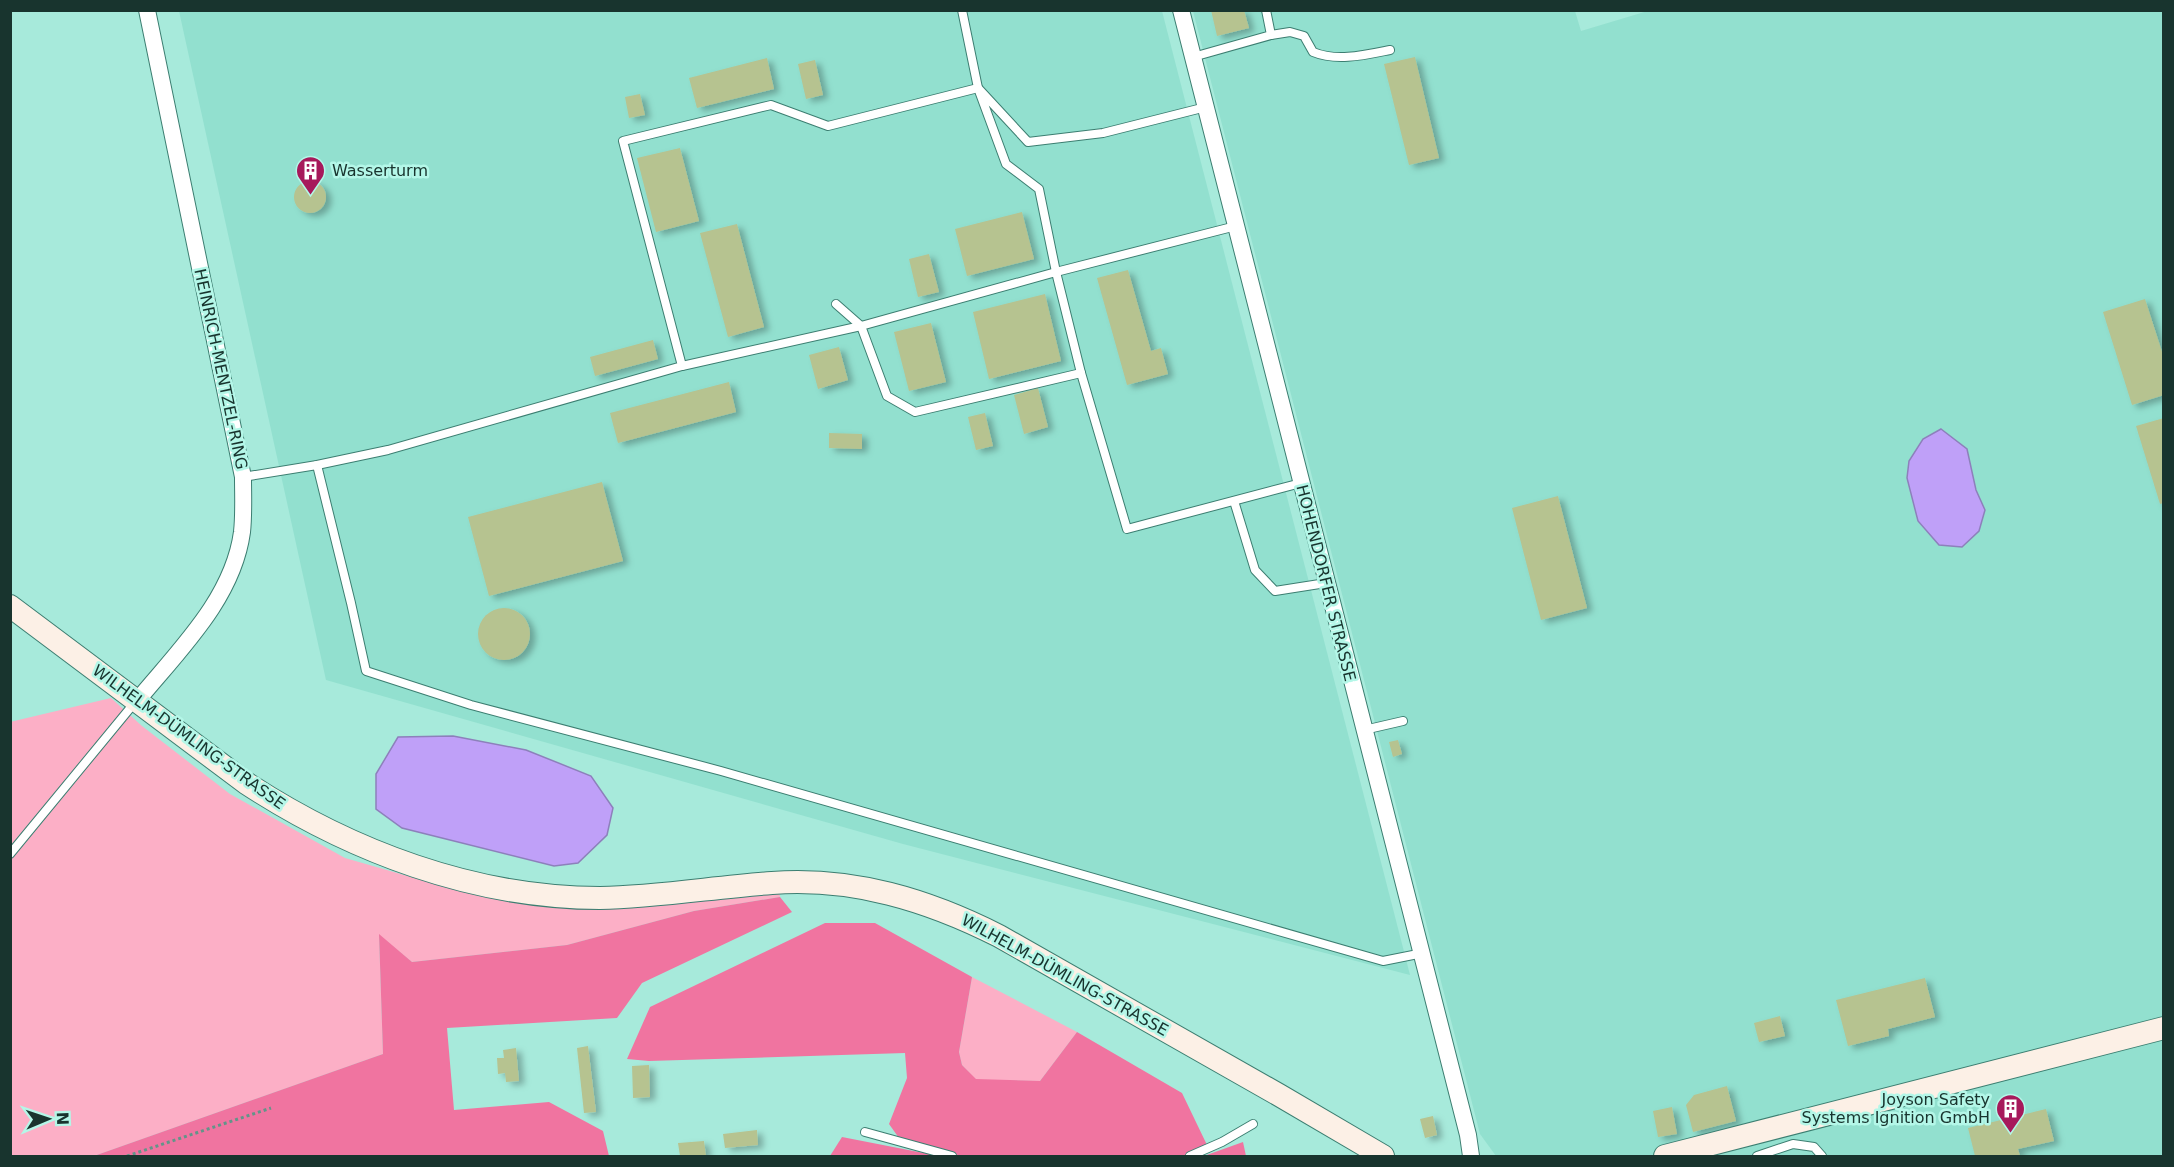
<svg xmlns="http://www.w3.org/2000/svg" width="2174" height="1167" font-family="'DejaVu Sans',sans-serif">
  <defs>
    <filter id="shadow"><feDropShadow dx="5.5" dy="3.5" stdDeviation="3" flood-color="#0004"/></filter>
  </defs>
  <rect width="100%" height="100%" fill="#a7eadb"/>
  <!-- built -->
  <g fill="#92e0cf">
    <polygon points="1651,10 2163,11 2163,1156 1496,1156 1480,1134 1193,11 1575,11 1581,31"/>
    <polygon points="179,11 1162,11 1410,975 903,844 326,680"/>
  </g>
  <!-- green -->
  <g fill="#fcafc6">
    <polygon points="111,698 142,726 230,794 345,858 446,887 606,904 778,885 780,897 694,911 567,945 412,962 379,935 383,1054 94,1156 11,1156 10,722"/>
    <polygon points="972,977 1077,1032 1040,1081 976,1080 962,1065 959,1052"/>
  </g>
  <!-- forest -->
  <g fill="#f074a0">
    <polygon points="780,897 792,912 642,983 617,1018 447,1028 454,1110 549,1102 603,1131 609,1156 94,1156 383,1054 379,934 412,962 567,945 694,911"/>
    <polygon points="825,923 875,923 972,977 959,1052 962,1065 976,1079 1040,1081 1077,1032 1182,1093 1207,1145 1183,1156 961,1156 899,1138 889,1124 907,1078 905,1053 649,1061 627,1059 650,1007"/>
    <polygon points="842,1137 939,1156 830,1156"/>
    <polygon points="1243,1142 1246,1156 1204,1156"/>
  </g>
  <!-- water -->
  <g fill="#bfa0f8" stroke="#8d80bb" stroke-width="1.5">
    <polygon points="1941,429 1967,449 1976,490 1985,510 1979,531 1962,547 1939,545 1918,521 1907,478 1909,461 1923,439"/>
    <polygon points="453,736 526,750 591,776 613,808 607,835 578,863 554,866 402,828 376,809 376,774 398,737"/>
  </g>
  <!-- building -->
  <g fill="#b6c390" filter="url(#shadow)">
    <polygon points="1211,10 1244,10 1249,28 1217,36"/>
    <polygon points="1415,57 1439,158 1409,165 1384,64"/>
    <polygon points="767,58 774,89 697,108 689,78"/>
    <polygon points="815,60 823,95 806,99 798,64"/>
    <polygon points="640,94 645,115 629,118 625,97"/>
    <polygon points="680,148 699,221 656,232 637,158"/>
    <circle cx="310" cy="197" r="16"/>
    <polygon points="1022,212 1034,259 967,276 955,229"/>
    <polygon points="737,224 764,327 728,337 700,233"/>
    <polygon points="929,254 939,292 918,297 909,259"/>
    <polygon points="1128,270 1151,351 1161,348 1168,374 1127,385 1097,278"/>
    <polygon points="1045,294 1061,361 989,379 973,312"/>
    <polygon points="2145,299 2164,358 2164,395 2132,405 2103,312"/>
    <polygon points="931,323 946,382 909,391 894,332"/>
    <polygon points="653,340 658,359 595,376 590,357"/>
    <polygon points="839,347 848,380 818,389 809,355"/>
    <polygon points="729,382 736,412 618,443 610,413"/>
    <polygon points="1038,388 1048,427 1024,434 1014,395"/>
    <polygon points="985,413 993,446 976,450 968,417"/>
    <polygon points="2164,418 2164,503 2160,504 2136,426"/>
    <polygon points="829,433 862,434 862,449 829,448"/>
    <polygon points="602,482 623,561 489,596 468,517"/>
    <polygon points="1558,496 1587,608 1541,620 1512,508"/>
    <circle cx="504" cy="634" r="26"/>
    <polygon points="1398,740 1402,754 1393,757 1389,742"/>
    <polygon points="1925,978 1935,1017 1888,1029 1889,1036 1848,1046 1836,1000"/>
    <polygon points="1780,1016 1785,1036 1759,1042 1754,1023"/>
    <polygon points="588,1046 596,1112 584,1113 577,1048"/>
    <polygon points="516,1048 519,1081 506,1082 505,1073 498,1074 497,1058 504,1058 503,1050"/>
    <polygon points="649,1065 650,1097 633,1098 632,1066"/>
    <polygon points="1727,1086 1736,1121 1693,1132 1686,1105 1694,1095"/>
    <polygon points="1672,1107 1677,1134 1658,1137 1653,1111"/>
    <polygon points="2046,1109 2054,1141 2018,1149 2020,1156 1975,1156 1968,1128"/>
    <polygon points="1433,1116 1437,1135 1425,1138 1420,1119"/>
    <polygon points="757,1130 758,1145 725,1148 723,1134"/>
    <polygon points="704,1141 706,1156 680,1156 678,1143"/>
  </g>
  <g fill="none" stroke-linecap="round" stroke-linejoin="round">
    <defs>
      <g id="lane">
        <path d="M 1271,35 L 1290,32 L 1304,36 L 1313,52 C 1337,62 1365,55 1390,50"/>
        <polyline points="1193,57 1271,35 1266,10"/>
        <polyline points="1206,107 1103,133 1028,142 978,88 1006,164 1039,189 1056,272 1236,226"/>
        <polyline points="836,304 861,326 887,396 915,412 1081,373"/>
        <polyline points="682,366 861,326 1056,272 1081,373 1127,529 1301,483"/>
        <polyline points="317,465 351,603 366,671 471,705 721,771 1383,961 1423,953"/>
        <polyline points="243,477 317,465 388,450 682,366 623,141 771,105 828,126 978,88 962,10"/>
        <polyline points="1234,501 1255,570 1275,591 1326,583"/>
        <polyline points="1364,730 1403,721"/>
        <polyline points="10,854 136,701"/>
        <polyline points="865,1132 952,1156"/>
        <polyline points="1190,1156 1222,1142 1253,1124"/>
        <polyline points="1757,1156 1793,1144 1814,1147 1822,1156"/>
      </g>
      <g id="street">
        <polyline points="1181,10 1468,1135 1471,1156"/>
        <path d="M 137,701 C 178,651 233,599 242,532 C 244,514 243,495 243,477 L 147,10"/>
      </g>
      <g id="secondary">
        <path d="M 10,606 L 246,783 C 350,851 474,898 600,898 C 658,897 715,887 772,883 C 853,877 928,900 999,936 L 1279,1095 L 1383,1156"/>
        <polyline points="1665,1156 2164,1028"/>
      </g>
    </defs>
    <!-- lane casing -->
    <use href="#lane" stroke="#3c7e71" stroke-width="10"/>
    <!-- street casing -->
    <use href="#street" stroke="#3c7e71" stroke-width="18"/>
    <!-- secondary casing -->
    <use href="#secondary" stroke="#3c7e71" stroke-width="24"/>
    <!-- path -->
    <polyline stroke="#639489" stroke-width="3" stroke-dasharray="3 3" stroke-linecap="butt" points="127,1156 271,1108"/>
    <!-- lane -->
    <use href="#lane" stroke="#fff" stroke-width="8"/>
    <!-- street -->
    <use href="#street" stroke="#fff" stroke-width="16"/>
    <!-- secondary -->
    <use href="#secondary" stroke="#fcf0e6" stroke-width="22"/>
  </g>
  <!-- icons -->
  <defs>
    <symbol id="building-pin" viewBox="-11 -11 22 30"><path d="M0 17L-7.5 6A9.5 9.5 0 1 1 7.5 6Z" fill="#a7195b" stroke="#b4f7e8"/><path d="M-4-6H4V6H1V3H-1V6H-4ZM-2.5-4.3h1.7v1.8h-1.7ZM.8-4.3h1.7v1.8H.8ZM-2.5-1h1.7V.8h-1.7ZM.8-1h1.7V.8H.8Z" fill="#fff"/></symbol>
  </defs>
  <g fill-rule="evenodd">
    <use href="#building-pin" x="294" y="154" width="33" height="45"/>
    <use href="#building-pin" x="1994" y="1092" width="33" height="45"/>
  </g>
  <g text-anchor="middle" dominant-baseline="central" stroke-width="5" stroke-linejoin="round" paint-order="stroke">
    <!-- poi labels -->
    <g font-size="16" fill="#18342e" stroke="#b4f7e8" text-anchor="start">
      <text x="332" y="170">Wasserturm</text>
      <text x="1990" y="1099" text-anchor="end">Joyson Safety<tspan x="1990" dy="18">Systems Ignition GmbH</tspan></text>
    </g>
    <!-- street labels -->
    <g font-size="16" fill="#18342e" stroke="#b4f7e8">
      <text transform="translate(221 369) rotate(78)">HEINRICH-MENTZEL-RING</text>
      <text transform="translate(1326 583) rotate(76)">HOHENDORFER STRASSE</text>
      <text transform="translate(189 737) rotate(36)">WILHELM-DÜMLING-STRASSE</text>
      <text transform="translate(1065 975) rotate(29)">WILHELM-DÜMLING-STRASSE</text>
    </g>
  </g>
  <!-- border -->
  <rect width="2174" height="1167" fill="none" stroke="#18342e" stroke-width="24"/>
  <!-- north arrow -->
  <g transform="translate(48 1119) rotate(88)" stroke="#b4f7e8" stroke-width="4.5" paint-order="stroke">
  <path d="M0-4.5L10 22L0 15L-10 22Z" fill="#18342e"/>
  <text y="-9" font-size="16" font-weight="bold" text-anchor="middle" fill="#18342e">N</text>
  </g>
</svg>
